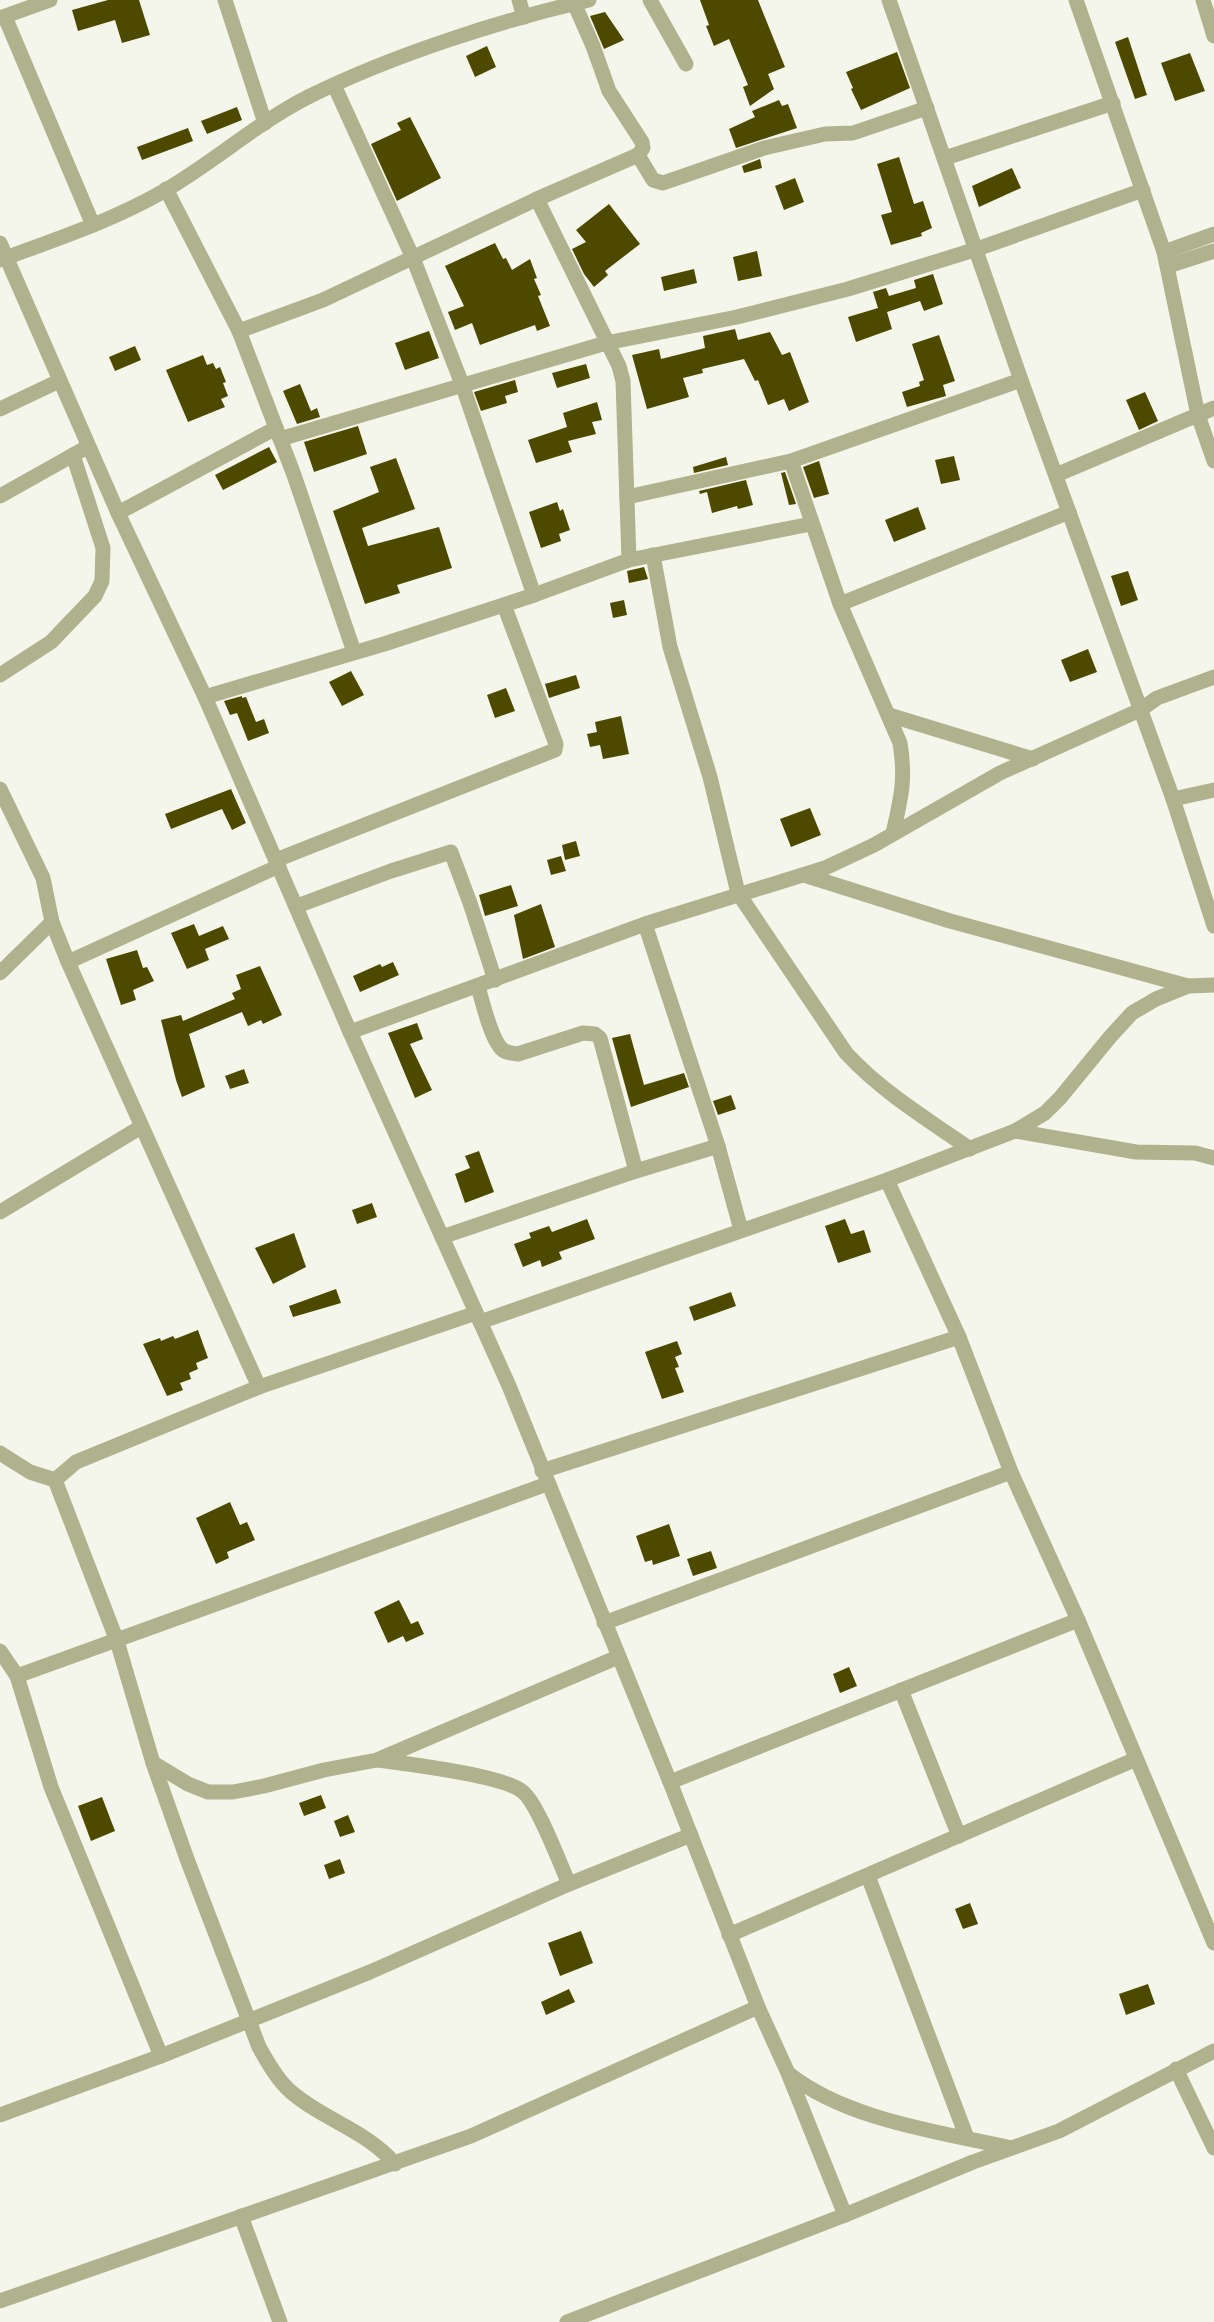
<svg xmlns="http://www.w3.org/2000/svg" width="1214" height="2322" font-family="Raleway,sans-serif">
  <rect width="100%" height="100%" fill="#f5f6eb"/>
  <!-- building -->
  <g fill="#4d4a00">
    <polygon points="108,0 139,0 150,35 122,43 115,20 78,31 72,10"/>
    <polygon points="700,0 758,0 785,67 768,74 774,89 750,106 743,87 748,85 729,39 714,46 706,26 709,25"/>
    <polygon points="605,12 624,40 604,49 590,16"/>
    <polygon points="1128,37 1147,95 1135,99 1115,42"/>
    <polygon points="487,46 496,67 475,77 466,56"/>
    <polygon points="897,52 910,88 861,110 851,89 853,88 846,72"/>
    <polygon points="1190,53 1205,91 1175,101 1161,63"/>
    <polygon points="779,100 782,106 788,104 797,128 736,148 729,129 755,117 752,111"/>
    <polygon points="237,107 242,120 207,134 201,121"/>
    <polygon points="410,117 441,178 397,201 371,144 401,130 397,123"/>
    <polygon points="188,128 193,141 142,160 137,147"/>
    <polygon points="899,157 914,204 923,201 932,228 921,233 922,236 891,245 881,215 892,212 877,164"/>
    <polygon points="760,159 762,168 744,173 742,166"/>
    <polygon points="1012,168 1021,188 979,207 972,186"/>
    <polygon points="795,178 804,202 784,210 775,186"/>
    <polygon points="609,204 640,244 605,271 608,275 594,287 584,274 572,249 586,242 576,230"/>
    <polygon points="495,243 503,259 506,258 512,270 530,259 537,278 534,279 541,295 538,296 550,326 537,331 535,325 480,345 472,323 455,330 448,312 464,306 445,266"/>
    <polygon points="757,251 762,276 738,281 733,257"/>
    <polygon points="694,269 697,283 664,291 661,277"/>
    <polygon points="933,274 943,304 924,311 920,301 887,312 892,329 856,342 848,317 878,308 873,292 886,288 889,296 916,288 914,280"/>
    <polygon points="735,329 738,340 770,332 782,355 790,352 809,402 789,411 784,399 768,405 758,380 755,381 744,359 702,369 703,373 683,378 689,397 647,409 632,355 659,349 661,359 705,348 703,336"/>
    <polygon points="429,331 439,358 405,370 395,343"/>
    <polygon points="939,335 955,381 943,385 946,396 907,407 902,392 920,386 919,382 924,380 912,344"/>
    <polygon points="135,346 141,360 115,371 109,357"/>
    <polygon points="203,355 207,365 213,363 216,369 220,367 226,382 223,383 228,396 221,399 225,407 188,422 166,370"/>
    <polygon points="586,364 590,378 557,388 552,373"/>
    <polygon points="515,380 518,392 505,396 507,403 481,411 474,392"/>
    <polygon points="300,384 311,411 317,408 320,417 297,424 283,391"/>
    <polygon points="1145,392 1158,421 1139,430 1126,400"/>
    <polygon points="597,402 602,420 592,422 596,434 568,441 572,452 536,463 528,440 567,427 563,413"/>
    <polygon points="358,426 367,454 314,472 304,442"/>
    <polygon points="269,447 277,462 223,490 215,475"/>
    <polygon points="954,456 960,480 941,484 935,460"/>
    <polygon points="726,457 728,465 694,473 693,467"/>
    <polygon points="396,458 415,509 362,528 368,546 439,527 452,568 397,585 400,593 365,604 333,511 379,492 370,467"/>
    <polygon points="819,461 829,494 814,498 803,467"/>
    <polygon points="785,472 796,504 789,505 781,473"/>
    <polygon points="746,480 753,505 738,509 737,506 712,513 707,492 700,494 699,491"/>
    <polygon points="557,502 560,511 563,509 570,530 559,534 561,541 541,548 529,512"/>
    <polygon points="918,507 926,529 894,542 885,520"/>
    <polygon points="644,567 648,579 629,583 627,571"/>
    <polygon points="1128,571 1138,600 1121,606 1111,576"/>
    <polygon points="624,600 627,615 613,618 610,603"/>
    <polygon points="1088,649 1097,672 1070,682 1061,660"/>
    <polygon points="351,671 364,695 342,706 329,682"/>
    <polygon points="576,675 580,688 549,698 545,684"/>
    <polygon points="506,688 515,711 495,718 487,695"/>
    <polygon points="242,696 242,698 246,697 256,722 264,719 269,733 248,741 237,713 230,715 224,701"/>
    <polygon points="621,716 629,754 603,759 600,745 590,747 587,734 597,732 595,722"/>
    <polygon points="231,789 246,823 232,830 222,809 171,829 165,814"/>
    <polygon points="810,808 821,835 791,847 780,819"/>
    <polygon points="576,841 580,856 565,860 562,845"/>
    <polygon points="561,856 566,871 551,875 547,860"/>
    <polygon points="511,885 518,906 485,916 479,895"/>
    <polygon points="541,904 555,947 523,959 514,915"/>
    <polygon points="194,924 199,936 223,926 229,939 205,949 209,960 187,969 171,933"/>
    <polygon points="137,950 143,968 147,967 154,981 133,990 136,1000 121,1005 106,959"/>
    <polygon points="393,962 399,975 360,992 353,976 380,964 382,967"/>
    <polygon points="260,966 282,1015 263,1024 261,1020 248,1026 242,1012 189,1034 205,1087 182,1097 176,1080 161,1020 181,1015 183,1021 235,999 232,993 241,989 236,975"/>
    <polygon points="417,1023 423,1039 410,1044 432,1090 415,1098 388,1033"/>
    <polygon points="630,1034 644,1085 684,1073 689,1087 631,1107 612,1038"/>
    <polygon points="244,1069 249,1083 230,1089 225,1076"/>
    <polygon points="731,1095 736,1109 718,1115 713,1101"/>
    <polygon points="479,1151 494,1192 465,1203 455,1174 470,1168 465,1156"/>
    <polygon points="372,1203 377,1217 357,1224 352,1210"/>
    <polygon points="587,1219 595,1239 559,1252 562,1259 542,1267 540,1260 523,1267 514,1244 531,1238 529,1233 549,1226 552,1232"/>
    <polygon points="845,1219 851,1234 864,1230 871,1252 838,1263 825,1226"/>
    <polygon points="294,1233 306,1267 273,1284 255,1248"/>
    <polygon points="336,1289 341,1303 293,1317 289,1306"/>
    <polygon points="731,1292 736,1306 694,1321 689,1307"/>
    <polygon points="198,1330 208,1358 196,1363 198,1369 189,1373 191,1379 180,1383 183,1390 167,1396 143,1344 160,1338 161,1341 173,1336 175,1339"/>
    <polygon points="677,1341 682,1354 675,1357 679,1367 675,1368 684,1392 662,1399 645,1352"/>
    <polygon points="230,1502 240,1525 247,1522 255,1540 227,1552 229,1558 216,1564 196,1518"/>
    <polygon points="669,1524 680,1556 653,1565 652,1560 645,1562 636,1536"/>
    <polygon points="711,1551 717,1568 693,1576 687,1559"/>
    <polygon points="399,1600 411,1624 418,1621 424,1634 406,1642 403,1636 388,1643 374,1612"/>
    <polygon points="849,1667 857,1686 840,1693 833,1674"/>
    <polygon points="321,1795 326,1808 304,1816 299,1803"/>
    <polygon points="102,1797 115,1831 91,1841 78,1806"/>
    <polygon points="348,1815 355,1832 340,1837 334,1821"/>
    <polygon points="340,1859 345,1873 329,1879 324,1865"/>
    <polygon points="970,1903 978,1924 963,1929 955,1909"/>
    <polygon points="581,1931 593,1963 560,1976 548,1943"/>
    <polygon points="1148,1984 1155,2004 1126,2015 1119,1994"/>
    <polygon points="569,1989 575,2002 546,2015 541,2002"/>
  </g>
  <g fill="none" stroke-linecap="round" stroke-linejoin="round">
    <!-- minor -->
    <g stroke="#b0b18d" stroke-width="15">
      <polyline points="225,0 265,123"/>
      <polyline points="519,0 524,17"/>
      <polyline points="650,0 686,64"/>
      <polyline points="889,0 1021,380 1173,799 1214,926"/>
      <polyline points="1076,0 1164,252 1198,415 1214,461"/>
      <polyline points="1203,0 1214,36"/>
      <polyline points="5,17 93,225"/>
      <polyline points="0,18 50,0"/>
      <polyline points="334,85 413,258 462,384 534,595"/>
      <polyline points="638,155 653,180 663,183 764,148 825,134 853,133 927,108"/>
      <polyline points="945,158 1113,103"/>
      <polyline points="166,189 239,331 294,475 354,652"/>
      <polyline points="537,199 619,366 623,381 629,560"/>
      <polyline points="0,243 118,513 205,697 350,1032 509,1386 670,1782 758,2007 788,2073 845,2215"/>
      <polyline points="1164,252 1214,234"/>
      <path d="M 0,260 C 56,239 112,221 164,191 C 214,162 258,122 310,96 C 393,55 499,21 589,0"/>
      <polyline points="1168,266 1214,251"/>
      <polyline points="239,331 323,300 537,199 638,155 643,148 642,142 609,91 593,46 574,3"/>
      <polyline points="0,409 59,381"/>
      <polyline points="280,439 606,343 737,317 848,289 977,249 1143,190"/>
      <path d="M 791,461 L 840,604 L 900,743 C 906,779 901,798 893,833"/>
      <polyline points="1056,475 1214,408"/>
      <polyline points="0,496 82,450"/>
      <polyline points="627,497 791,461 1021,380"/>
      <polyline points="118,513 276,428"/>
      <path d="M 653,555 L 670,647 L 710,777 L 738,893 L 846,1053 C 882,1092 927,1119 970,1149"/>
      <polyline points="840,604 1069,512"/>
      <polyline points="0,675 51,642 95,596 102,581 103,548 73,455"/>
      <polyline points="205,697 384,644 534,595 629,560 811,524"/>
      <polyline points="889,715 1033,759"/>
      <polyline points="0,789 43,878 52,922 68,962 259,1387"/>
      <polyline points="1173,799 1214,790"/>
      <polyline points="276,860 555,750 556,744 504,605"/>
      <polyline points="804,875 950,921 1188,986"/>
      <polyline points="297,906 391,871 451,852 470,903 495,980"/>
      <polyline points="645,924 718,1146 741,1230"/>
      <polyline points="68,962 279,866"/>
      <polyline points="0,973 52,922"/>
      <path d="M 478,987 C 483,1003 490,1035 500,1047 C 504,1053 511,1053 518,1054 L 583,1033 L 595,1034 L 600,1038 L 636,1171"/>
      <polyline points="350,1032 645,924 825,868 874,845 1000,773 1140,710 1157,698 1214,677"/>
      <polyline points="1015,1131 1136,1152 1195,1153 1214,1158"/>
      <polyline points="887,1180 959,1337 1011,1472 1078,1620 1214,1943"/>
      <polyline points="0,1212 141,1127"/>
      <polyline points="442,1237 636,1171 718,1146"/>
      <polyline points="480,1322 887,1180 1015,1131 1045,1113 1060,1098 1110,1037 1132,1013 1156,999 1188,986 1214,985"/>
      <path d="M 0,1453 L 30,1472 L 55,1480 L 117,1641 L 153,1763 L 187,1859 L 259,2047 C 268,2063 277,2079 290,2091 C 323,2120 366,2130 395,2164"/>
      <polyline points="542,1471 959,1337"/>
      <polyline points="55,1480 76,1462 259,1387 476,1313"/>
      <polyline points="604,1623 1011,1472"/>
      <polyline points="0,1651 17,1676 51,1787 161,2056"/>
      <polyline points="17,1676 547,1484"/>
      <polyline points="901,1690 959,1836"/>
      <path d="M 378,1760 C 407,1764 504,1775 523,1792 C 538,1804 560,1864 569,1884"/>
      <polyline points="153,1763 188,1784 208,1792 233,1792 264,1786 324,1770 377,1760 618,1657"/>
      <polyline points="670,1782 1078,1620"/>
      <polyline points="868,1876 967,2138"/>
      <polyline points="729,1935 1136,1759"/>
      <polyline points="1176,2069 1214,2148"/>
      <path d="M 789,2074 C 847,2120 940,2132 1011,2148"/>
      <polyline points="0,2115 161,2056 370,1972 569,1884 691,1835"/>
      <polyline points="241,2216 280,2322"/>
      <polyline points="0,2301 471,2136 758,2007"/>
      <polyline points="567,2322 845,2215 973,2162 1059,2131 1214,2051"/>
    </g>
  </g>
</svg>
